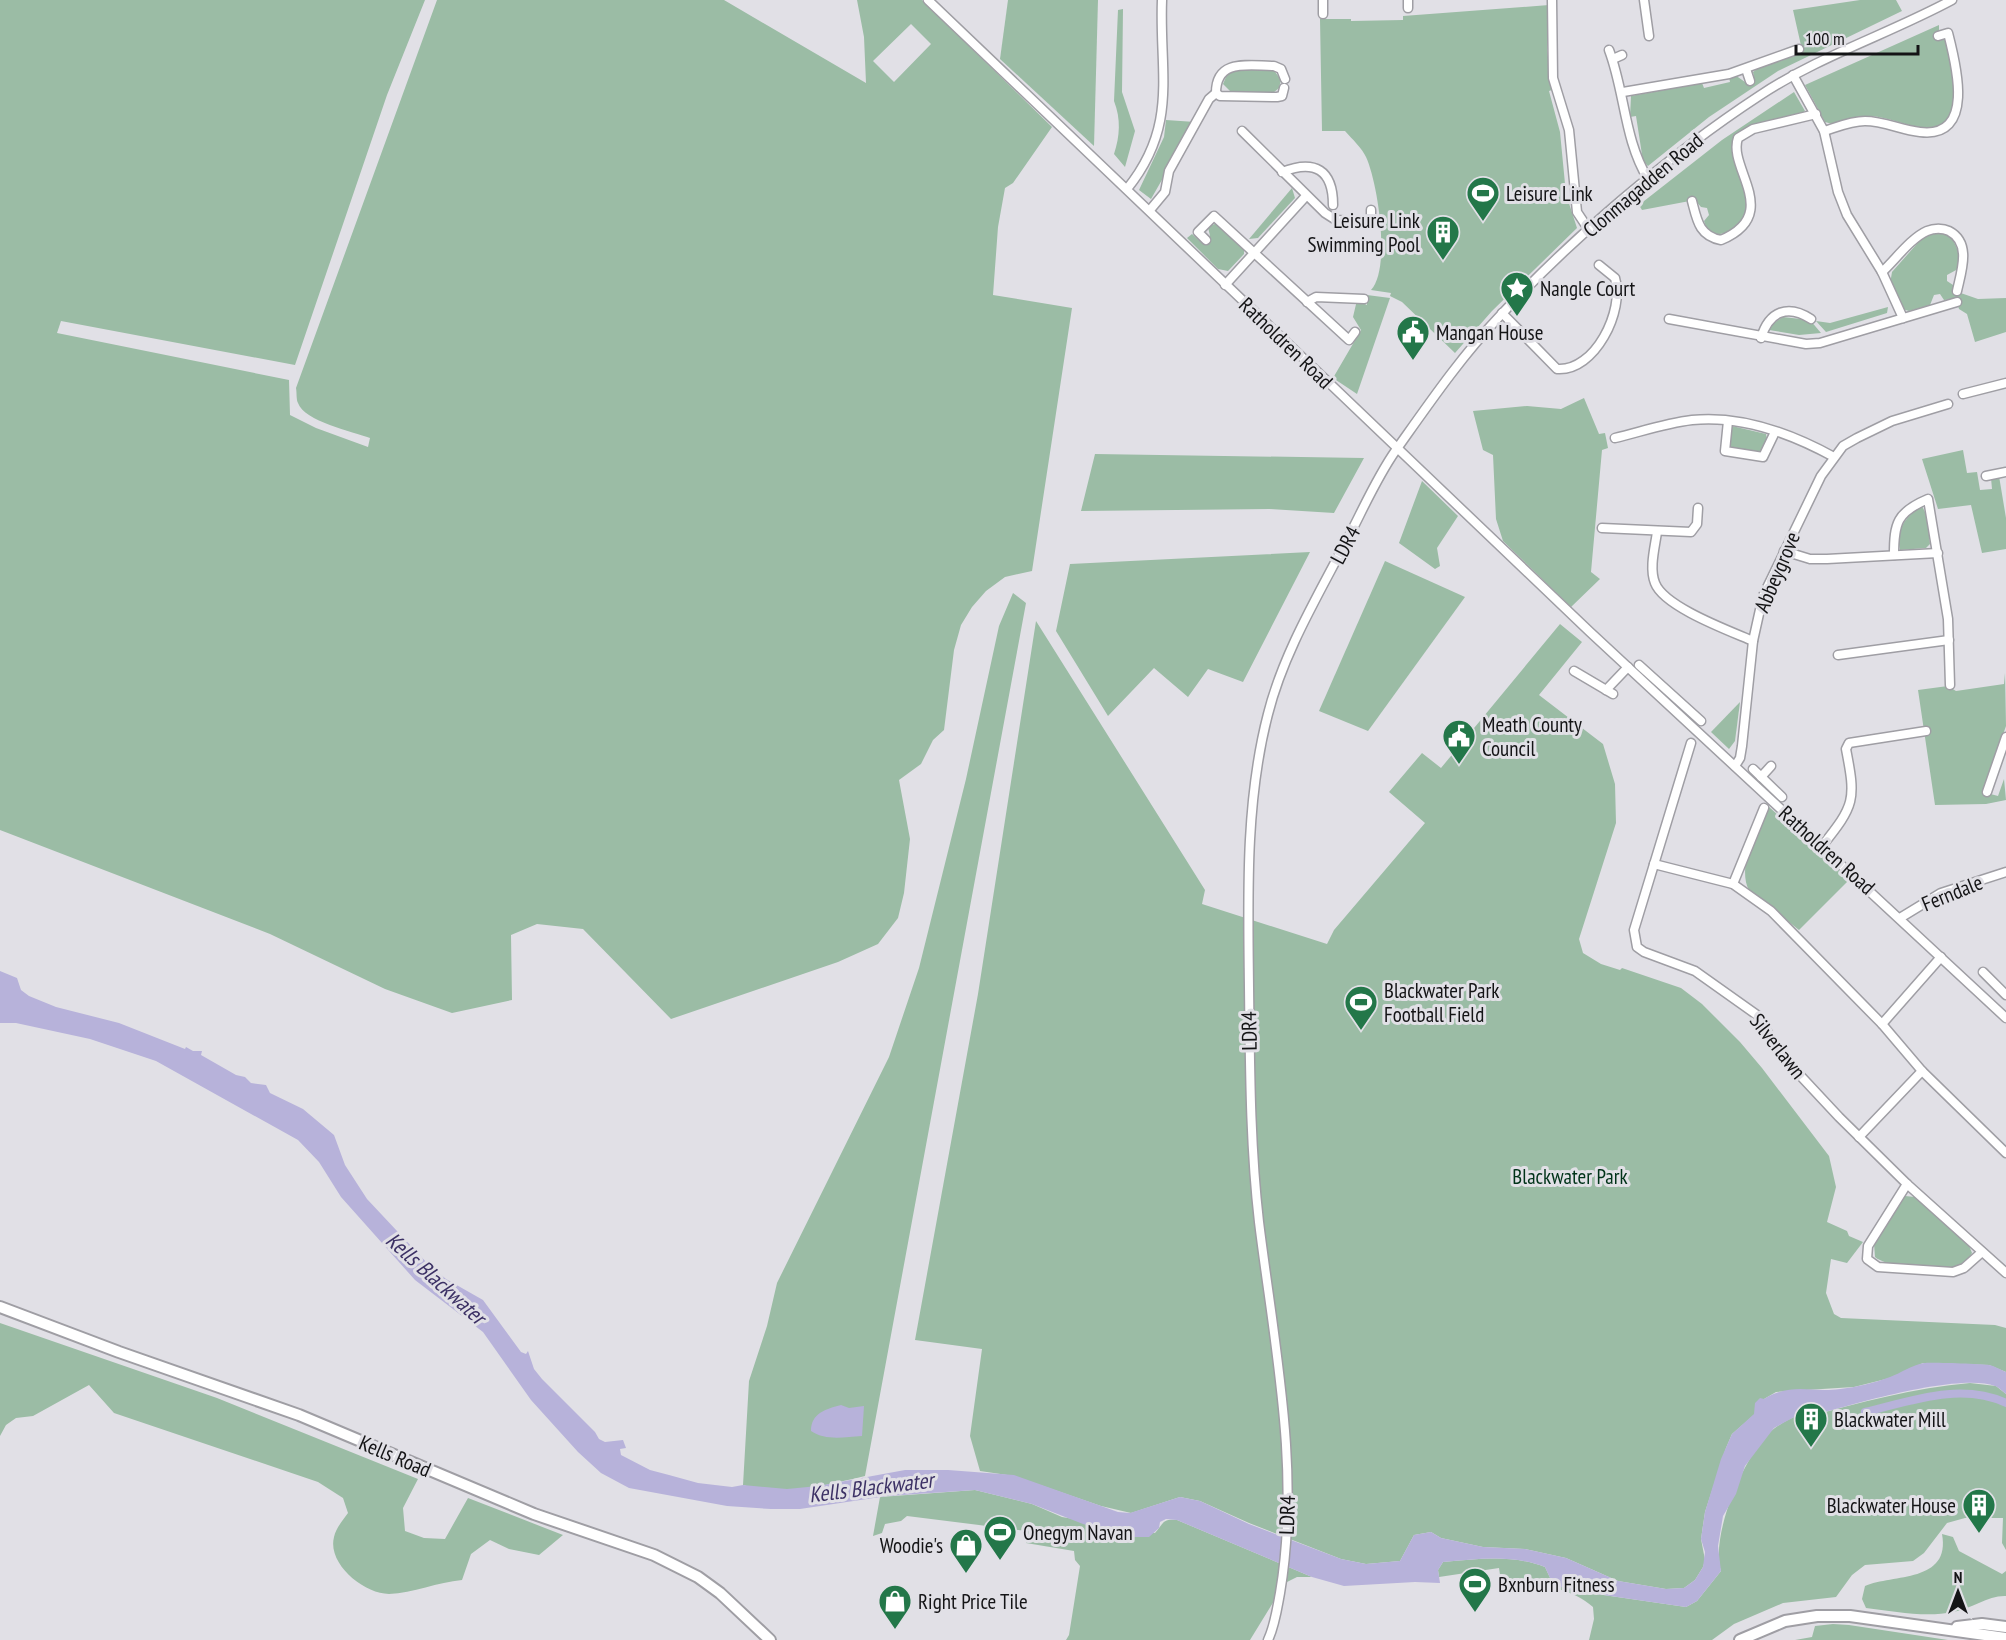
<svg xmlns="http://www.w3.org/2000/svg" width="2006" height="1640" font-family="'PT Sans Narrow',sans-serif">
  <rect width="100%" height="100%" fill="#e1e0e6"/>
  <!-- green -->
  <g fill="#9bbca5" fill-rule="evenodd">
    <path d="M 0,0 L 425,0 L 387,95 L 295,365 L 61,321 L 57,333 L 289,380 L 290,415 L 316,428 L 368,447 L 370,438 C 353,432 304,421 298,403 C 296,399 297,393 296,388 L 437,0 L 724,0 L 866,83 L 864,37 L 857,0 L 922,0 L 1052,127 L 1013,183 L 1005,188 L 998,227 L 993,295 L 1072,308 L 1032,571 L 1005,577 L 986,591 L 972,607 L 961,625 L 954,650 L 944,730 L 933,740 L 921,764 L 899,780 L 910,839 L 904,893 L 898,918 L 878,944 L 838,962 L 671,1019 L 583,929 L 537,924 L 511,935 L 512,1000 L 452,1013 L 385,989 L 270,934 L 0,830 ZM 911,24 L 931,44 L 894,82 L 873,61 Z"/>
    <polygon points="1008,0 1098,0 1094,146 1000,59"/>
    <polygon points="1860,0 1896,0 1902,11 1778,71 1709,117 1648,166 1643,161 1636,116 1630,117 1631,96 1702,83 1704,88 1730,82 1729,77 1735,75 1745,82 1754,77 1753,72 1757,69 1802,50 1793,10"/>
    <path d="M 1549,5 L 1547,49 L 1552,90 L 1549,91 L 1560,132 L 1566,194 L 1577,228 L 1492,311 L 1455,353 L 1402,302 L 1390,296 L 1391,293 L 1371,290 C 1391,269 1378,183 1366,157 C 1362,148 1352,139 1345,131 L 1322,131 L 1320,19 L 1351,19 L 1351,21 L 1403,20 L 1403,16 Z"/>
    <path d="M 1123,9 L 1122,92 L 1135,131 L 1125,167 L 1114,154 C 1120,136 1121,119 1114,101 L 1118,10 Z"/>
    <path d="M 1939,25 L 1939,38 L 1945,40 C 1954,65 1963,104 1943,124 C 1918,135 1896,117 1870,116 C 1856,116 1838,127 1825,122 L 1805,85 Z"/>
    <polygon points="1273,69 1281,80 1279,88 1273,93 1232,93 1223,84 1229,70"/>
    <path d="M 1794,92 L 1805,111 C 1786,125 1754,116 1736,136 C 1724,149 1751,190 1746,211 C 1741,229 1711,247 1704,221 L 1709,215 L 1707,208 L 1701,207 L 1695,200 L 1642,210 L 1639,205 L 1722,140 Z"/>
    <polygon points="1166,120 1195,122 1151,199 1139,190 1164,137"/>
    <polygon points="1292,188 1295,198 1258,238 1249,239"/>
    <polygon points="1217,223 1244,248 1244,254 1228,271 1218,269 1187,238 1192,234 1203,244 1210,236 1208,227"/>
    <polygon points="1941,232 1952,237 1960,256 1958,269 1947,275 1947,281 1953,285 1955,291 1978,299 2006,298 2006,332 1975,342 1967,314 1959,309 1956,299 1944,300 1940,294 1934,295 1930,305 1909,311 1902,309 1890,284 1892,272 1923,237"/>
    <polygon points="1367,295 1390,298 1357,394 1333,378 1361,330 1353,317 1357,300 1367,305"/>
    <polygon points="1888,307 1887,313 1826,332 1816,321 1830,323"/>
    <polygon points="1783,317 1810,320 1821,333 1799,335 1769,330 1772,324"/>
    <polygon points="1584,398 1599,434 1605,433 1608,448 1602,450 1591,572 1600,579 1571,607 1503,541 1496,519 1493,455 1483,450 1473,411 1527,406 1561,409"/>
    <polygon points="1732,426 1766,434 1767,439 1761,454 1730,448 1728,444"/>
    <polygon points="1963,450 1967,473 1977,472 1980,490 1992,489 1991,478 1999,476 2006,518 2006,549 1982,553 1971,505 1938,509 1922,459"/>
    <polygon points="1095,454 1364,458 1334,513 1270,509 1081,511"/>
    <polygon points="1422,481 1458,516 1437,548 1440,566 1435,569 1399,543"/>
    <path d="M 1922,506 L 1927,516 L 1930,544 L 1926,548 L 1900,550 C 1895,529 1906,516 1922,506 Z"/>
    <polygon points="1310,552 1243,682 1208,669 1188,697 1154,668 1108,716 1056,631 1070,564"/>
    <polygon points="1385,561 1465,597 1368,731 1319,711"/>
    <path d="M 1013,593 L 1026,603 L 865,1476 C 827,1485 781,1497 743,1485 L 749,1381 L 767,1326 L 777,1283 L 889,1057 L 919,968 L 966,779 L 999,626 Z"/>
    <polygon points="1036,621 1205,890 1202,904 1327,944 1334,930 1425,823 1389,792 1422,753 1441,768 1560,624 1582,642 1539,695 1603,744 1615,784 1616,823 1579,939 1583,953 1601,964 1620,970 1622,968 1681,988 1702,1004 1740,1042 1762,1068 1829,1156 1836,1187 1827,1222 1847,1231 1849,1236 1863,1242 1847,1263 1831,1259 1826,1293 1834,1314 1841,1318 1995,1325 2006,1328 2006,1372 1989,1365 1923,1363 1890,1378 1854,1387 1776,1392 1764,1399 1755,1414 1732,1434 1726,1448 1705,1512 1701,1539 1705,1560 1703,1567 1695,1580 1684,1588 1666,1589 1618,1581 1566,1558 1525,1549 1483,1547 1441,1538 1431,1532 1414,1535 1400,1561 1366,1564 1341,1559 1249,1523 1200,1501 1180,1497 1131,1513 1101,1506 1014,1476 980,1471 970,1436 982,1349 915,1340 978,994"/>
    <polygon points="2005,673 2006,726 1983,792 1998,796 2004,779 2006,800 1986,804 1935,805 1918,690 1948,686 1956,691 2004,684"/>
    <polygon points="1740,702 1735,741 1729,749 1711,732"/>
    <path d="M 1769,807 L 1850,879 L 1799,930 L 1749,890 C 1740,875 1748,842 1757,827 C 1761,820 1766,816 1769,807 Z"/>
    <path d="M 1905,1196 L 1915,1197 L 1968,1243 L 1972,1253 C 1968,1260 1961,1265 1953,1267 C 1936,1270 1888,1268 1875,1257 L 1874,1244 Z"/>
    <path d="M 0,1323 L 217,1398 L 418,1479 L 403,1508 L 405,1531 L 424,1538 L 445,1539 L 468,1498 L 563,1535 L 539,1555 L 509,1549 L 490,1540 L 471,1554 L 462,1580 C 438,1582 413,1593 389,1594 C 364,1594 327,1564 334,1537 C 336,1528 343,1520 348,1513 L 343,1498 L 318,1482 L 114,1413 L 89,1385 L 33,1416 L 16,1418 L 6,1425 L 0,1436 Z"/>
    <path d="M 1970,1383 L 1996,1386 L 2006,1394 L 2006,1550 L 2002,1543 L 2003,1518 L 1965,1518 L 1947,1523 L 1924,1553 L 1913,1561 L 1865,1565 L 1852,1575 L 1836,1597 L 1783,1603 L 1734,1624 L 1712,1640 L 1589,1640 L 1594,1619 L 1593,1607 C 1568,1585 1533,1584 1501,1582 L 1499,1568 L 1439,1577 L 1438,1570 L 1443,1562 C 1479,1559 1511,1554 1545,1567 L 1551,1580 L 1576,1591 L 1686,1607 L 1697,1601 L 1721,1571 C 1710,1536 1743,1460 1767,1435 C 1776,1426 1787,1420 1798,1415 L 1805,1418 C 1859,1402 1915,1388 1970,1383 Z"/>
    <path d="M 975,1490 L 1032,1504 L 1062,1517 L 1155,1533 C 1164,1523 1162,1519 1177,1520 L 1312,1577 L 1297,1577 L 1285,1583 L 1250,1640 L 1066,1640 L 1069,1635 L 1080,1566 L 1075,1560 L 1074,1551 L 1026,1543 L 1027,1531 L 907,1516 L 901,1521 L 885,1524 L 882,1533 L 873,1536 L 880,1497 Z"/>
    <path d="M 1942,1534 L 1953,1537 L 1959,1551 L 2002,1574 L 2006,1571 L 2006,1596 C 1989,1595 1971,1609 1953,1612 C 1925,1618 1894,1611 1866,1608 L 1862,1599 L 1865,1586 C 1893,1574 1951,1583 1942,1534 Z"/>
    <polygon points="1833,1624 1849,1625 1948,1640 1795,1640 1812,1637 1815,1626"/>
  </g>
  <!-- water -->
  <g fill="#b7b2da">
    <path d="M 0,971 L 17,978 L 21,990 L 29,996 L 56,1007 L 119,1023 L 185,1049 L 186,1047 L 193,1051 L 202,1051 L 201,1055 L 236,1075 L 245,1077 L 251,1083 L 266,1085 L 270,1093 L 303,1109 L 334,1135 L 345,1165 L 367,1199 L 428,1264 L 446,1279 L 483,1300 L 521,1352 L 526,1354 L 528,1351 L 534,1369 L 542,1379 L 595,1432 L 599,1439 L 605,1442 L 623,1440 L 626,1448 L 620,1449 L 621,1455 L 650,1470 L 669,1475 L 698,1483 L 732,1487 L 743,1485 L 787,1489 L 818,1486 L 905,1470 L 948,1470 L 1014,1475 L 1118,1512 L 1130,1513 L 1180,1497 L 1200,1501 L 1249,1524 L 1341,1559 L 1366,1564 L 1400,1561 L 1414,1535 L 1431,1532 L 1441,1538 L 1483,1547 L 1525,1549 L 1566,1558 L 1618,1581 L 1666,1589 L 1684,1588 L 1695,1580 L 1703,1567 L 1705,1552 L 1701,1539 L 1705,1512 L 1721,1459 L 1732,1434 L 1754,1414 L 1755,1403 L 1760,1398 L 1764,1399 C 1793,1382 1810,1393 1840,1389 C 1857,1387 1874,1383 1890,1377 C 1901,1373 1912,1365 1924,1363 C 1930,1362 1984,1364 1989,1365 C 1995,1366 2001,1370 2006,1372 L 2006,1394 C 2003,1392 1999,1387 1995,1386 C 1959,1372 1845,1406 1805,1418 L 1798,1415 L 1774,1428 L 1745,1466 L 1736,1494 L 1723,1516 L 1718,1546 L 1721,1571 L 1697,1601 L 1686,1607 L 1576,1591 L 1557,1586 L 1551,1580 L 1545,1567 C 1511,1554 1479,1559 1443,1562 L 1438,1570 L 1440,1583 L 1415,1582 L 1344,1586 L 1312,1577 L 1177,1520 L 1166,1519 L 1160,1522 L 1159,1528 L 1149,1537 L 1130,1537 L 1083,1524 L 1032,1504 L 975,1490 L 887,1496 L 800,1509 L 771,1509 L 727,1506 L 629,1488 L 601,1473 L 578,1452 L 531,1400 L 483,1332 L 415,1280 L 341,1197 L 319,1162 L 298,1140 L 156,1061 L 90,1039 L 16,1023 L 0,1023 Z"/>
    <path d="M 841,1405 L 849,1408 L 864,1406 L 862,1436 C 844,1437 826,1441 811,1431 C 811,1413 826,1409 841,1405 Z"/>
  </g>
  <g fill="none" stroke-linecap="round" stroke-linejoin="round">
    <!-- canal -->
    <path stroke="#b7b2da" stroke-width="8" d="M 1865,1412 C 1911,1401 1961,1382 2006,1403"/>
    <defs>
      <g id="minor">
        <polyline points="928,0 1590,632 2006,1018"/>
        <polyline points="1323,0 1323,14"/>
        <polyline points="1408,0 1408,8"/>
        <polyline points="1552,0 1553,78 1569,130 1577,212 1589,230"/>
        <polyline points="1644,0 1649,36"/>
        <path d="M 1609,50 C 1625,92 1624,140 1648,179"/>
        <polyline points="1613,59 1622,55"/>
        <polyline points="1746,69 1750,81"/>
        <polyline points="1793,75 1824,131 1838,192 1847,215 1882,272 1903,318"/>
        <path d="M 1284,88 L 1282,96 L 1277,97 L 1220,96 L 1216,93 C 1216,58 1249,66 1274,66 L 1281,69 L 1285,79"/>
        <polyline points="1623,92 1729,74 1799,49"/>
        <polyline points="1242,131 1325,213 1336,220 1371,222 1371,210"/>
        <path d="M 1824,131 C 1837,127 1851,121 1865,121 C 1884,121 1901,130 1920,132 C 1976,139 1956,64 1948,33 L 1938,36"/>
        <path d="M 1282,172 C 1315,159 1333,170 1333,205"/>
        <path d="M 1127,189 C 1179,125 1159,72 1162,0"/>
        <path d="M 1692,201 C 1697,220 1699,236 1721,240 C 1783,214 1727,168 1738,138 L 1753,129 L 1816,114"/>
        <polyline points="1150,210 1165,192 1169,171 1209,99 1216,93"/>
        <polyline points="1206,240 1198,232 1214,216 1349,340 1355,332"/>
        <path d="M 1882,272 C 1895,260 1911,238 1927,231 C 1934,228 1943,228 1949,231 C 1972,243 1961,272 1957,291"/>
        <polyline points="1225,285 1306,196"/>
        <polyline points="1307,302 1316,297 1364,299"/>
        <path d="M 1502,313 L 1557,369 C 1595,372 1625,310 1615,278 L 1599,265"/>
        <polyline points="1669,319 1806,344 1820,343 1957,302"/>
        <path d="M 1761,338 C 1769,311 1788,304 1811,319"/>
        <polyline points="1963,394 2006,383"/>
        <polyline points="1728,421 1725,451 1763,457 1775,432"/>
        <path d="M 1615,438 C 1640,432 1666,423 1692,420 C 1740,415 1792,434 1834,457"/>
        <polyline points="1986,476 2006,472"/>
        <polyline points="1602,528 1691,532 1697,524 1698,508"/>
        <path d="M 1657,532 C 1655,547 1649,568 1655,583 C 1664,607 1730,631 1753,641"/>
        <polyline points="1784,551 1810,559 1827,559 1938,553"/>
        <path d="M 1894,555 C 1894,523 1897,512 1928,499 L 1948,619 L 1950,685"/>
        <polyline points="1838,655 1949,640"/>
        <polyline points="1639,665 1701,721"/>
        <polyline points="1574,671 1613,694"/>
        <polyline points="1606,690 1628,667"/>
        <polyline points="1691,743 1634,930 1637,947 1644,952 1695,971 1757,1015 1782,1056 1839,1117 1907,1184 2006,1273"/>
        <polyline points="1735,766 1740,758 1742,746 1753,641 1763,596 1821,476 1843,446 1857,438 1892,421 1948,404"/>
        <polyline points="1753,769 1782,797"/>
        <polyline points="1761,777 1771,766"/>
        <polyline points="1987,792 2006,737"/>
        <path d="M 1822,846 C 1855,805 1856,800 1846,749 L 1849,743 L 1926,731"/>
        <polyline points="1654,864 1733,884 1771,911 1882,1024 1922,1071 2006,1153"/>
        <polyline points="1733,884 1764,808"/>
        <polyline points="1900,918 1941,893 2006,872"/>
        <polyline points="1983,972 2006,995"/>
        <polyline points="1882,1024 1941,957"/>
        <polyline points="1859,1137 1922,1071"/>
        <polyline points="1907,1184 1868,1246 1867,1259 1878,1267 1953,1272 1964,1268 1982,1252"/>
        <path d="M 1268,1640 C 1275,1625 1277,1609 1280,1593 C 1301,1471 1274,1344 1259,1222 C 1250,1144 1250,1066 1249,987 C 1248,897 1245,802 1268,714 C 1282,658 1313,604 1340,553 C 1359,519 1374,481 1396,450 C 1428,405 1460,358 1498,318 C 1571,239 1669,155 1759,96 C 1819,56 1889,34 1952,0"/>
      </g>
      <g id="major">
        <polyline points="0,1307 119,1352 299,1415 534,1514 654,1555 698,1577 720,1593 770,1640"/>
        <polyline points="1957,1627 1982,1624 2006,1627"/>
        <polyline points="1740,1640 1785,1621 1817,1616 1850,1616 2006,1638"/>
      </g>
    </defs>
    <!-- minor casing -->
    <use href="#minor" stroke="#9f9ea4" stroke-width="11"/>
    <!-- major casing -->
    <use href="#major" stroke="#9f9ea4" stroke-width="14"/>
    <!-- minor -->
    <use href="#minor" stroke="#fff" stroke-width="8"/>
    <!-- major -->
    <use href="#major" stroke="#fff" stroke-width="10"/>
  </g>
  <!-- icons -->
  <defs>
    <symbol id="stadium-pin" viewBox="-11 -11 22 30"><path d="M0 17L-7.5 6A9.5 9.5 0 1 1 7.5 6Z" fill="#237749" stroke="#e1e0e6"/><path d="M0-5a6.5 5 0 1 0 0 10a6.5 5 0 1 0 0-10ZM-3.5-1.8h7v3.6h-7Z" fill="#fff"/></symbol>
    <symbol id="building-pin" viewBox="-11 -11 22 30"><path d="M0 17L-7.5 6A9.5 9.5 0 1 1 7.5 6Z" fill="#237749" stroke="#e1e0e6"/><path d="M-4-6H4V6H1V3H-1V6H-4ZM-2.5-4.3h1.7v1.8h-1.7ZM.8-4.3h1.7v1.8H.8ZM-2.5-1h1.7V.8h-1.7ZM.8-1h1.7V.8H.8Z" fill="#fff"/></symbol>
    <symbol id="sight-pin" viewBox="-11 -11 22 30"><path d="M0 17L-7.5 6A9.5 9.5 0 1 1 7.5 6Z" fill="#237749" stroke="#e1e0e6"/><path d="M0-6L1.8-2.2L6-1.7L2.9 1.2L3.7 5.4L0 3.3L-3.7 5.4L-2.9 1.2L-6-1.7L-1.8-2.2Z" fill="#fff"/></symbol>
    <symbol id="civic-pin" viewBox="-11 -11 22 30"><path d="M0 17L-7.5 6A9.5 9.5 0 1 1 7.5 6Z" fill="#237749" stroke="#e1e0e6"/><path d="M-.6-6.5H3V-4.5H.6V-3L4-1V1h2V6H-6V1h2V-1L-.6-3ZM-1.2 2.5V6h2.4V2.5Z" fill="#fff"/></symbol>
    <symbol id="shop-pin" viewBox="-11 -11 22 30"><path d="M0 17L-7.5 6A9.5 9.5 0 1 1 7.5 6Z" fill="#237749" stroke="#e1e0e6"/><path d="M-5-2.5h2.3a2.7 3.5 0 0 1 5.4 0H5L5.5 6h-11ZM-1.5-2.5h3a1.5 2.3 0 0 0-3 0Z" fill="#fff"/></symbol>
  </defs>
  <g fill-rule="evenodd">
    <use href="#stadium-pin" x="1464" y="174" width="38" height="52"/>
    <use href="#building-pin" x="1424" y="213" width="38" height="52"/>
    <use href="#sight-pin" x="1498" y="269" width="38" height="52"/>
    <use href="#civic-pin" x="1394" y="313" width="38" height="52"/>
    <use href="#civic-pin" x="1440" y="717" width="38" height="52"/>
    <use href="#stadium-pin" x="1342" y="983" width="38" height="52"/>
    <use href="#building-pin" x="1792" y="1400" width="38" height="52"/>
    <use href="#building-pin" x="1960" y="1486" width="38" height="52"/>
    <use href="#stadium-pin" x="981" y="1513" width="38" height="52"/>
    <use href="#shop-pin" x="947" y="1526" width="38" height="52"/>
    <use href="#stadium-pin" x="1456" y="1565" width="38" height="52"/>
    <use href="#shop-pin" x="876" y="1582" width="38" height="52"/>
  </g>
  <g text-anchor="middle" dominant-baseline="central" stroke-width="6" stroke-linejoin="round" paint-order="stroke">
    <!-- street labels -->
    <g font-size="21" fill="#141416" stroke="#e1e0e6">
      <text transform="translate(1643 185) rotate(-40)">Clonmagadden Road</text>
      <text transform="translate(1286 343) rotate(44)">Ratholdren Road</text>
      <text transform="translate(1345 545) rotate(-62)">LDR4</text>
      <text transform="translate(1777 572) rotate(-67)">Abbeygrove</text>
      <text transform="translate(1827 850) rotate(42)">Ratholdren Road</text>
      <text transform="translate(1952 893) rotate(-22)">Ferndale</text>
      <text transform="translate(1249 1031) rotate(-91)">LDR4</text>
      <text transform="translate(1778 1046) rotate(52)">Silverlawn</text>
      <text transform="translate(395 1456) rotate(23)">Kells Road</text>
      <text transform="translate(1287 1515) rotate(-88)">LDR4</text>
    </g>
    <!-- poi labels -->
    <g font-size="21" fill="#141416" stroke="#e1e0e6" text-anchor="start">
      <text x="1506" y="193">Leisure Link</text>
      <text x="1420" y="220" text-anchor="end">Leisure Link<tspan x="1420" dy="24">Swimming Pool</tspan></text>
      <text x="1540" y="288">Nangle Court</text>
      <text x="1436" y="332">Mangan House</text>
      <text x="1482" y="724">Meath County<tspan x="1482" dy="24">Council</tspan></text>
      <text x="1384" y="990">Blackwater Park<tspan x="1384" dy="24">Football Field</tspan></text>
      <text x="1834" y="1419">Blackwater Mill</text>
      <text x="1956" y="1505" text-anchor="end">Blackwater House</text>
      <text x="1023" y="1532">Onegym Navan</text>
      <text x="943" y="1545" text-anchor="end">Woodie's</text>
      <text x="1498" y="1584">Bxnburn Fitness</text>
      <text x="918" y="1601">Right Price Tile</text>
    </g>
    <!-- park labels -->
    <g font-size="21" fill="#003319" stroke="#e1e0e6">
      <text x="1570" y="1176">Blackwater Park</text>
    </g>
    <!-- water labels -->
    <g font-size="22" font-style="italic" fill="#3c3165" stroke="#e1e0e6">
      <text transform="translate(436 1278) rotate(42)">Kells Blackwater</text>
      <text transform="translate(871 1487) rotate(-7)">Kells Blackwater</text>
    </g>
  </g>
  <!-- north arrow -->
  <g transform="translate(1958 1592)" stroke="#e1e0e6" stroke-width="4.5" paint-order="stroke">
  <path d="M0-4.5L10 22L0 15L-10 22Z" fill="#141416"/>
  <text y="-9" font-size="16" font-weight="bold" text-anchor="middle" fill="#141416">N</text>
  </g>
  <!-- scale -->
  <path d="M1796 45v9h122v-9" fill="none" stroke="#141416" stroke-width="3"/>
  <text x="1805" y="45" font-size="18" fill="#141416" stroke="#e1e0e6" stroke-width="4.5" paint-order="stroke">100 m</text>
</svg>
